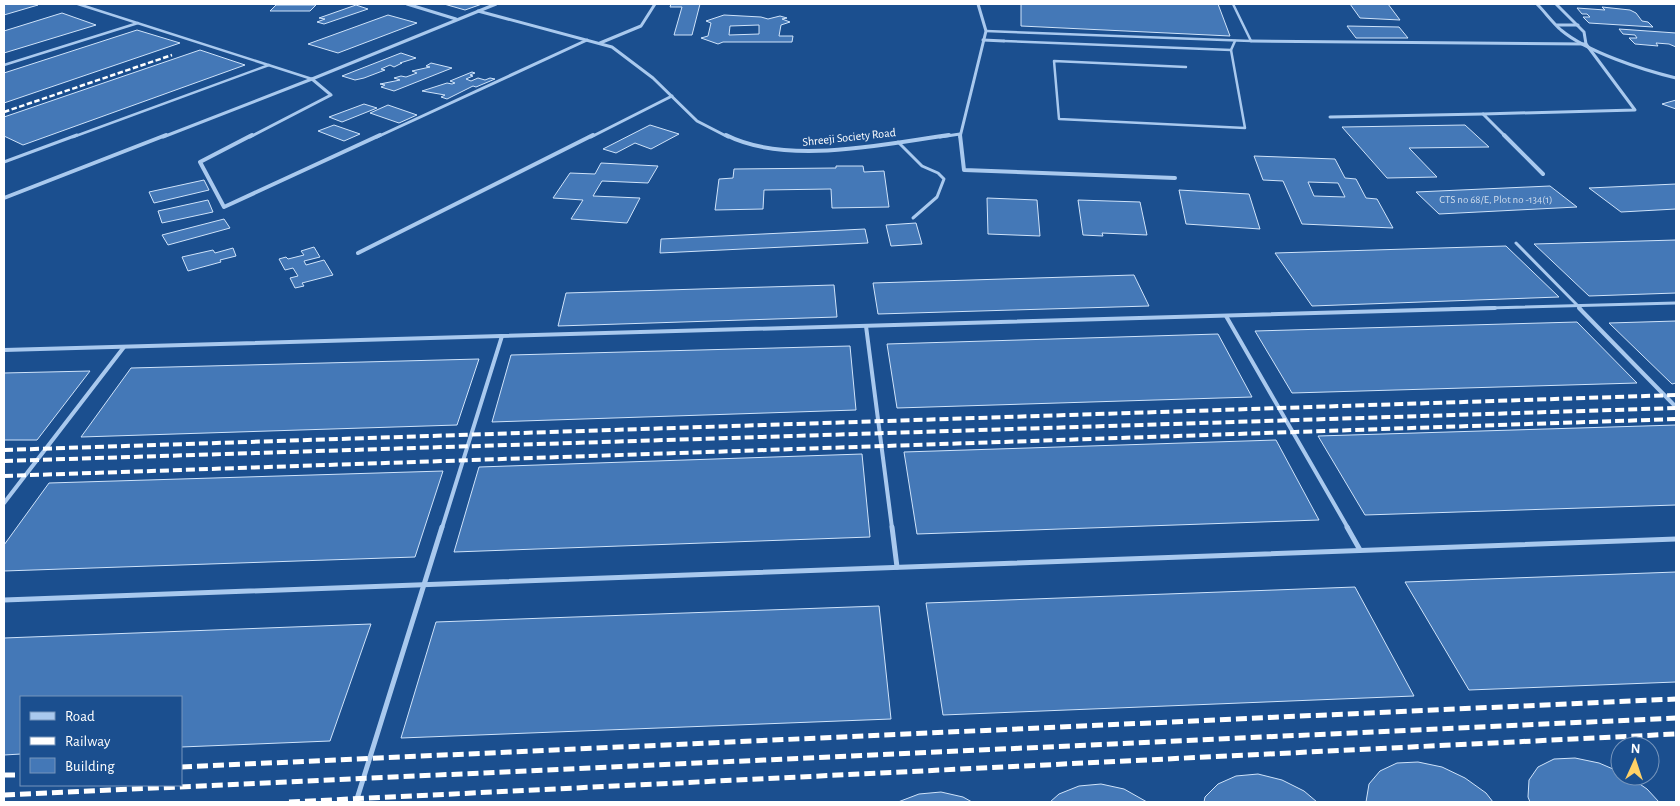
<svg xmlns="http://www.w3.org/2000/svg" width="1680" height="806" font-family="'Alegreya Sans',sans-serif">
  <rect width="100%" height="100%" fill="#1b4f8f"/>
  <!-- building -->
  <g fill="#4478b7" stroke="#cfe3fa" fill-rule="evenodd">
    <polygon points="4,4 34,4 38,5 4,15"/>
    <polygon points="444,4 482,4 465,10"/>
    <polygon points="671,4 700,4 692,35 674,35 682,7 670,7"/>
    <polygon points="1021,4 1218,4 1230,36 1021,26"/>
    <polygon points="1350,4 1388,4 1400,20 1360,18"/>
    <polygon points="276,5 316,5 310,11 270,11"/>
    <polygon points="356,5 368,9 324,24 317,22 325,19 319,18"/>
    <polygon points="1602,7 1630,10 1636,13 1642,21 1648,22 1653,27 1589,23 1583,17 1590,17 1587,14 1582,14 1577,8 1605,10"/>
    <polygon points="62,13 96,25 4,53 4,31"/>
    <polygon points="388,15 417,23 338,53 308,44"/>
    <path d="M 724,15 L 761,17 L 768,19 L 780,16 L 787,18 L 782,19 L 790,22 L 781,25 L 779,36 L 793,36 L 792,42 L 723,42 L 718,44 L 701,38 L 708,36 L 711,23 L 706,21 ZM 759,25 L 759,34 L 729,35 L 730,26 Z"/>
    <polygon points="1347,26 1399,27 1408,38 1356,38"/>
    <polygon points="1619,29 1676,33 1676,47 1669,44 1656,43 1658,46 1635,44 1629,38 1637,38 1635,35 1623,34"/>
    <polygon points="137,30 180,43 4,103 4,73"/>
    <polygon points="200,50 245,65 23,145 4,136 4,117"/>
    <polygon points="401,53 416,58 400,63 402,63 394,67 390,65 381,69 385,70 364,78 355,80 342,76"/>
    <polygon points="431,63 452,68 394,91 381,87 385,85 380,84 400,80 394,78 401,76 406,77 417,73 412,71 430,67 426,66"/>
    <polygon points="472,72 475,73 470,75 473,76 466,79 471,81 478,78 485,80 490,78 495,79 476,87 473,86 447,99 441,97 445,95 422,91 447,83 452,84 455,83 450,81"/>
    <polygon points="1676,100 1676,109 1662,104"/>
    <polygon points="364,104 377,108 342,122 329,117"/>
    <polygon points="388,105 417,115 399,123 370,113"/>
    <polygon points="334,125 360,134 344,141 318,131"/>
    <polygon points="650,125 679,134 651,149 635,143 616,153 603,149"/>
    <polygon points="1465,125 1489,147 1409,148 1437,177 1387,178 1342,127"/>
    <path d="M 1254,156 L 1335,159 L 1345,178 L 1356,179 L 1366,198 L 1377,199 L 1393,228 L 1302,224 L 1283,181 L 1263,180 ZM 1308,182 L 1338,183 L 1345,197 L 1314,196 Z"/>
    <polygon points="601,163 658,166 648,183 602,181 593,196 640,198 627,223 571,219 583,200 553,198 570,173 595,174"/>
    <polygon points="836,166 863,166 864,172 884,171 889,207 832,208 831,189 764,190 763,209 715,210 719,179 733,178 734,169 836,168"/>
    <polygon points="204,180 209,190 154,203 149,192"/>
    <polygon points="1676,184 1676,209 1621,212 1589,188"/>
    <polygon points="1550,186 1577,207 1439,214 1416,192"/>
    <polygon points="1179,190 1249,194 1260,229 1186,224"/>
    <polygon points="987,198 1037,200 1040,236 988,234"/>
    <polygon points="208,200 213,212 162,223 158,211"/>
    <polygon points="1078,200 1140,202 1147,235 1102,233 1103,236 1083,235"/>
    <polygon points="224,219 230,228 168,245 162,235"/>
    <polygon points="916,223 922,244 891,246 886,225"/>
    <polygon points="865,229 868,243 660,253 661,239"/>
    <polygon points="1676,240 1676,293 1589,296 1534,244"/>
    <polygon points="1506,246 1559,297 1312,306 1275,253"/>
    <polygon points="314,247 320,257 304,261 306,265 324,260 333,275 302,283 304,286 295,288 290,278 298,276 293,268 285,270 279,259 286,257 288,259 304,255 301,251"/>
    <polygon points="233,248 236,256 220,260 221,262 188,271 182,257 213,250 215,253"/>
    <polygon points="1134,275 1149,306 878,314 873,283"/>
    <polygon points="834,285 837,317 558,326 566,293"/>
    <polygon points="1676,321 1676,383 1672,384 1609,323"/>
    <polygon points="1577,322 1637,383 1292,393 1255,331"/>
    <polygon points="1218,334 1252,397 897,408 887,344"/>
    <polygon points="850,346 856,410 492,422 511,355"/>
    <polygon points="479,359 457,425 81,437 131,368"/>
    <polygon points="90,371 37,440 4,440 4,373"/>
    <polygon points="1676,425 1676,505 1365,515 1318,436"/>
    <polygon points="1276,440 1319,520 917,534 904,452"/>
    <polygon points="862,454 870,537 454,552 479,467"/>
    <polygon points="443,471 415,557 4,571 4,545 49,483"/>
    <polygon points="1676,572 1676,682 1469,690 1405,582"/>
    <polygon points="1355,587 1414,696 943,715 926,603"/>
    <polygon points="879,606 891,719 401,738 436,622"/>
    <polygon points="371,624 330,741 181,747 181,697 21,697 21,754 4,755 4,638"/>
    <polygon points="1575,758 1599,763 1620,772 1620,776 1628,776 1647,789 1659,802 1530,802 1528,797 1529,780 1538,767 1554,759"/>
    <polygon points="1418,762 1442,767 1465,778 1486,793 1493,802 1366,802 1369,784 1380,771 1397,763"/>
    <polygon points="1258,774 1282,780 1304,791 1317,802 1204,802 1205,797 1218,784 1236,776"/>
    <polygon points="1101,784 1124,789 1147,802 1050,802 1059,794 1079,786"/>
    <polygon points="941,792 963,797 972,802 898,802 919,794"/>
  </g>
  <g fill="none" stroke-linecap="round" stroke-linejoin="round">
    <!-- service-far3 -->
    <g stroke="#a9c9ee" stroke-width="2.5">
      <polyline points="78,4 312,79"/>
      <polyline points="986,31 1251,41 1233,4"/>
      <polyline points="1004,41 1231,50 1235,41"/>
      <polyline points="4,65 138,23"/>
      <polyline points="1186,67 1054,61 1059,119 1245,128 1231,50"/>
      <polyline points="73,137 269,65"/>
    </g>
    <!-- service-far2 -->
    <g stroke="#a9c9ee" stroke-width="3">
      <polyline points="898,142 922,166 938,173 944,179 937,197 913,218"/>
      <polyline points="4,162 77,135"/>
      <polyline points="1516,243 1581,309"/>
      <polyline points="1451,309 1676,303"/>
    </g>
    <!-- service-far1 -->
    <g stroke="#a9c9ee" stroke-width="4">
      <polyline points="1579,308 1676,407"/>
      <polyline points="1226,316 1348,528"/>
      <polyline points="866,326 892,528"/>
      <polyline points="4,350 1495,308"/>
      <polyline points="4,503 124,347"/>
      <polyline points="442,528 502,336"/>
    </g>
    <!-- service -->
    <g stroke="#a9c9ee" stroke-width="5">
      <polyline points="892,527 897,567"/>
      <polyline points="1347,527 1360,550"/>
      <polyline points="4,600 1676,539"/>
      <polyline points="356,802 442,527"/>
    </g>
    <!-- minor-far1 -->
    <g stroke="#a9c9ee" stroke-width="3">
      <polyline points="407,4 456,19"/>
      <path d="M 1537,4 C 1545,12 1552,22 1561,30 C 1587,52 1643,70 1676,78"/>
      <polyline points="478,11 612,47 653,78 697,121 728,137"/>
      <polyline points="1557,25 1578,25"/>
      <polyline points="983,40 1004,41"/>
      <polyline points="1251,41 1586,44"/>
      <polyline points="600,43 641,26 655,4"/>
      <polyline points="1330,117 1483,114"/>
      <polyline points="163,137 312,79 496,4"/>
      <polyline points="250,137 331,95 312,79"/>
      <polyline points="377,137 587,40"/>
      <polyline points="591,137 672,96"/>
      <polyline points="940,137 960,134"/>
      <polyline points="960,137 986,31 978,4"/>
      <polyline points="1506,137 1483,114 1635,110 1586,44 1584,32 1556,4"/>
    </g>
    <!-- minor -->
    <g stroke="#a9c9ee" stroke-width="4">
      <polyline points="252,135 200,162 224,207 380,135"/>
      <path d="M 726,135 C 787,166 884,144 949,135"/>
      <polyline points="960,135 964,170 1175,178"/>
      <polyline points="1504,135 1543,174"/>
      <polyline points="4,198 166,135"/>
      <polyline points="358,253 593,135"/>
    </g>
    <!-- rail-far2 -->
    <polyline stroke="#fff" stroke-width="2.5" stroke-dasharray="5.5 2.5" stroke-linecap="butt" points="4,112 172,55"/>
    <!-- rail-far1 -->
    <g stroke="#fff" stroke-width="4" stroke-dasharray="9 4" stroke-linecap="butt">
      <polyline points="4,450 1676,395"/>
      <polyline points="4,461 1676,408"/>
      <polyline points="4,476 1676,419"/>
    </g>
    <!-- rail -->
    <g stroke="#fff" stroke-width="5" stroke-dasharray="11 5" stroke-linecap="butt">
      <polyline points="181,767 1676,699"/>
      <polyline points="4,775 21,775"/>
      <polyline points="4,795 1676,718"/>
      <polyline points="289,802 1676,734"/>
    </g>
  </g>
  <g text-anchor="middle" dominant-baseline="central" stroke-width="4" stroke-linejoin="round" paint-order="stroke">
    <!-- far-number labels -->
    <g font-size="11" fill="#d0dded">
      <text x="1496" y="199">CTS no 68/E, Plot no -134(1)</text>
    </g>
    <!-- far-street labels -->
    <g font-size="12" fill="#fff" stroke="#1b4f8f">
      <text transform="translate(849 137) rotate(-6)">Shreeji Society Road</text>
    </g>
  </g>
  <!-- border -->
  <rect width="1680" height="806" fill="none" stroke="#ffffff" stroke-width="10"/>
  <!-- legend -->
  <rect x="20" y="696" width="162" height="90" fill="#1b4f8f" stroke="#7695bc"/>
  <rect x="30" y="712" width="25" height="8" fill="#a9c9ee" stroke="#7695bc"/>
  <text x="65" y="721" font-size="15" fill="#ffffff">Road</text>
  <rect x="30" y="737" width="25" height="8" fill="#ffffff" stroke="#7695bc"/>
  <text x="65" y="746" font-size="15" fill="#ffffff">Railway</text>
  <rect x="30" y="758" width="25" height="15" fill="#4478b7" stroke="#7695bc"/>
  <text x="65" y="771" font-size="15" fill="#ffffff">Building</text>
  <!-- north arrow -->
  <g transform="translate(1635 761) rotate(3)"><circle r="24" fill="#1b4f8f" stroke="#7695bc"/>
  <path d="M0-4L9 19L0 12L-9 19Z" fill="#ffd166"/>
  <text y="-8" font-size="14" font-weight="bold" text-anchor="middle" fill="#ffffff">N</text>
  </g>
</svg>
